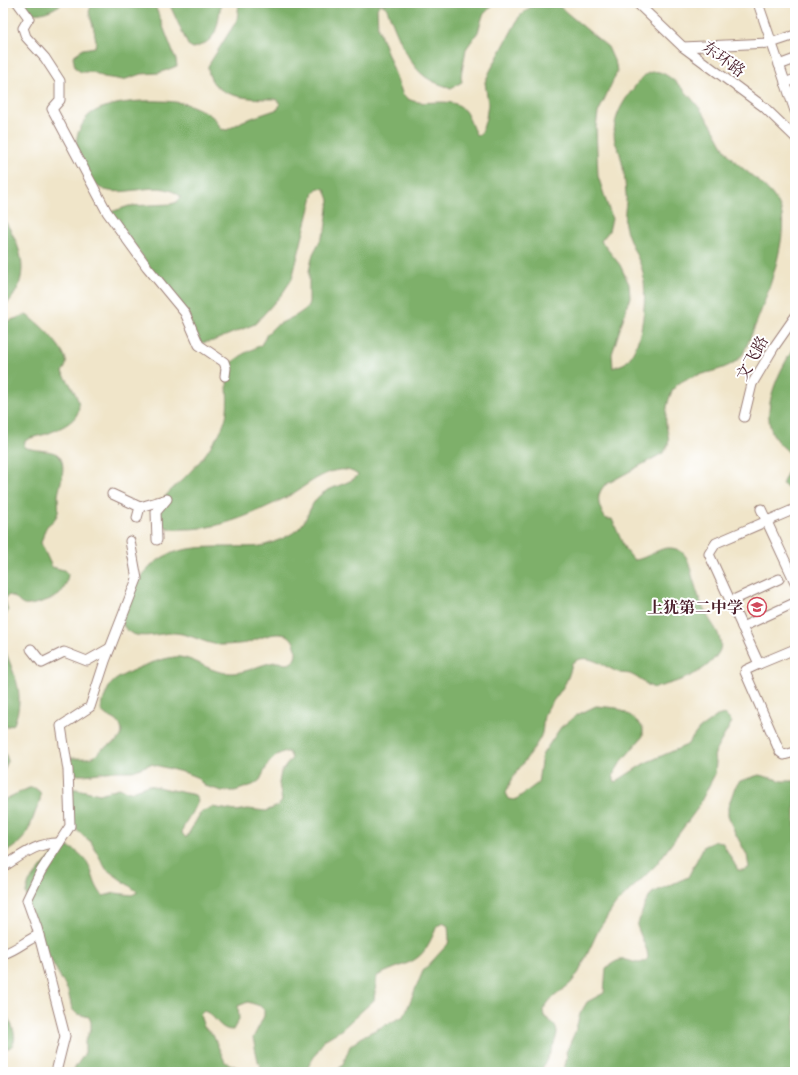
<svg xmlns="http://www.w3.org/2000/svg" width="798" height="1075" font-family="'IM FELL Great Primer','Noto Serif SC',serif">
  <rect width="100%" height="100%" fill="#fff"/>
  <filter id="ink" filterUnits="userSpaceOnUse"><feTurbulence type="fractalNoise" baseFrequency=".025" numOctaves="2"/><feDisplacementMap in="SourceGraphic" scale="8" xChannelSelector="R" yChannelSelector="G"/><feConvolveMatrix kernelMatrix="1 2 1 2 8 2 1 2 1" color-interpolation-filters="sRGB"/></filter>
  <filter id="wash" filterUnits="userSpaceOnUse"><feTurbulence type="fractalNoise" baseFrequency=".012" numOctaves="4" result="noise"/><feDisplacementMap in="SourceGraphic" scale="16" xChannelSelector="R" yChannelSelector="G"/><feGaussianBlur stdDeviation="0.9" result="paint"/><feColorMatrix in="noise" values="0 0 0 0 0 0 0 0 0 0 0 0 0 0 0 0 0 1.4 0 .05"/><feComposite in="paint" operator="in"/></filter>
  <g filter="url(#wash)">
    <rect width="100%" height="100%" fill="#f0e5c9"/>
    <!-- forest -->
    <g fill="#7eb06a" stroke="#64684a">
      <path d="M 13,3 L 63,3 C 45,15 29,19 13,3 Z"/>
      <polygon points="92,3 154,3 176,60 177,66 159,73 141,74 123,80 104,77 93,72 81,72 75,68 73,56 83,49 95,47 96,41 94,30 89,12"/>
      <path d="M 169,3 L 221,3 C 217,26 219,41 193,48 L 188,45 Z"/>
      <path d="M 239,3 L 495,3 L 483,15 L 478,32 L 466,49 L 461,76 L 462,82 L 451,88 C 442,85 431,82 423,75 C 406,61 395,27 386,7 L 381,4 L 377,8 L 378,28 L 403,95 C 418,110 443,96 460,106 C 469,112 471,127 477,136 L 482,132 L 486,118 L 488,104 L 485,82 L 490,71 L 519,17 L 529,8 L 541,3 L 555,3 L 608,47 L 616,65 L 617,72 L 598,113 L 596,127 L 598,176 L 612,219 L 609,231 L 601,241 L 620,265 L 629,284 L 630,297 L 612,354 L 613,368 C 616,366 622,365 625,363 C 644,348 648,290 642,269 C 637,254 628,240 625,225 C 623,215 627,204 626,194 C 625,182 624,169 621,158 C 620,152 617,147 615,142 C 611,122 621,104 633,89 C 638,82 643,74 652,72 C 670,66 704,113 712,126 C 718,136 722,146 729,155 C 745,174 778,189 782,215 C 787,250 758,321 743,354 C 727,376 690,370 675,387 C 668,395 665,414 666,425 C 668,436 672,443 663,453 L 605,485 C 595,495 598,507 606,519 L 612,519 L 625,549 L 634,560 C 649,559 660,544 676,549 C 690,553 690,571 694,582 C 697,592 700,602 705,611 C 709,621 718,629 720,640 C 721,644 721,648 719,652 C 706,674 677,682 654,688 C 646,685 638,677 630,674 C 626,673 622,674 618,672 C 604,667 587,651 572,663 C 568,686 558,693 546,711 C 541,720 545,729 540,738 C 530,757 513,772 506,793 L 509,799 L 515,800 L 538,783 L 542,755 L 561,727 L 577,715 L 596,706 L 617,708 L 631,716 L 640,724 L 643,729 L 643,736 L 621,762 L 613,775 L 615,782 L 645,763 L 687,745 L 699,729 L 717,716 L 724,714 L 732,722 L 716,750 L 714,757 L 716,762 L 715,774 L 697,809 L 656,865 L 615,905 L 599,929 L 579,972 L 571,983 L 550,1000 L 543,1010 L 544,1016 C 549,1020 555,1024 557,1031 C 558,1039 545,1064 540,1072 L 336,1072 L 343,1064 L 350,1046 L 365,1035 L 404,1016 L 423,971 L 448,944 L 449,938 L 448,926 L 443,923 L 437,926 C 420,968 413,958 377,976 L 374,1000 L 341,1030 L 324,1040 L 305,1072 L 263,1072 L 258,1061 L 253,1038 L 264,1016 L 264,1010 L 260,1006 L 248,1002 L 238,1006 L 239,1019 L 233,1030 C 219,1031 216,1015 204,1011 L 200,1015 L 204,1027 L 213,1035 L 225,1062 L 239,1068 L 243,1072 L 130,1072 L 127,1070 L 117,1072 L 72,1072 L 85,1053 L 85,1041 L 91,1029 L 91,1022 L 89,1017 L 77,1014 L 72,1009 L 68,991 L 34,929 L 26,893 L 29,882 L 45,863 L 58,851 L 69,847 C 98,862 87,877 103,896 L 115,893 L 132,895 L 138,892 L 106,869 L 91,842 L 74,828 L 69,816 L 70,789 L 76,789 L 100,794 L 118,788 L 130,792 L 148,785 L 195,795 L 198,800 C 194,812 184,821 182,833 L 186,838 L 201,812 L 212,807 L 236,811 L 248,809 L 266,811 L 278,806 L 282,801 L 279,783 L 281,772 L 292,758 L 289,752 L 283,752 L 277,755 L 268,764 L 260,780 L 253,785 L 235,791 L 222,791 L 205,786 L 196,777 L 186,773 L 151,764 L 133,771 L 114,771 L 84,775 L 78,775 L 67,769 L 68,758 C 75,758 86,759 93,757 C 98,755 98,751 102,749 C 112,743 127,740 120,725 C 116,717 107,719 101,710 C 103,702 106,690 112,683 C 121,673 167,655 180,657 C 200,660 211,674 232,673 C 247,673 260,664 275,662 C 281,661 286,667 292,662 C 300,656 295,637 286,635 C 273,631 259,639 247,643 C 240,644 229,645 221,645 C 205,644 191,634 175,633 C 160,632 133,644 123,625 C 116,612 124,599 132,589 C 140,579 147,568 157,561 C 177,546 208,547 232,547 C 242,546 255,548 265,545 C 277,541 292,536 301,526 C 309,516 311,500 323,493 C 333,486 352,483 358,475 C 336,458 306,487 287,497 C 255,513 221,529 186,529 C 180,529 173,530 168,528 C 163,526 159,522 156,518 C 157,498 175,488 187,475 C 196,466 206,455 212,444 C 219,435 226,423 227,411 C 229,394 224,379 231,363 L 245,353 L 261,345 L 267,334 L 275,326 L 297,315 L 307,308 L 309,302 L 309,271 L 313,254 L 325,231 L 329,200 L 325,189 L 318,188 L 314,192 L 292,279 L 282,294 L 255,324 L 213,341 L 201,343 L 184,316 L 111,212 L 129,206 L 171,204 L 177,202 L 181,197 C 156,173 112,209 90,179 C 86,174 84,166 81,160 C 76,151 74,139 80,129 C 82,125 85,119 88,116 C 107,99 159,99 182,103 C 192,105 202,110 210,115 C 216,119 218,124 221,129 L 227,130 L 243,121 L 278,109 L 280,104 L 276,99 C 252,99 208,99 208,66 L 237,20 Z"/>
      <path d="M 3,218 C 23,248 33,280 3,308 Z"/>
      <path d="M 26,315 C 38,321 63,347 66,360 C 67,365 65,368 62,372 C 83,403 90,417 49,433 C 41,436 33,436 25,441 L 24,447 C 34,451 51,450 57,454 C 69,463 59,486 58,496 C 58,503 60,511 56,517 C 54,521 50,523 47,526 C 44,530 43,538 41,543 L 52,567 L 64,570 L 68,574 C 67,582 65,588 60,594 C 57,598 29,607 24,605 C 18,603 17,597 9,595 L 5,599 L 8,611 L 3,621 L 3,326 L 8,321 Z"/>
      <path d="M 795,346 L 795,491 L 782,484 L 790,467 L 794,462 C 791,450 781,448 775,438 C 758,411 780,369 795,346 Z"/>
      <path d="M 3,643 C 12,674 27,690 14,724 L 3,728 Z"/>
      <polygon points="3,746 8,761 3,772"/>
      <path d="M 759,775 L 783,781 L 795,781 L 795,1072 L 563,1072 L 567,1058 L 566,1052 L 575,1032 L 580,1014 L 587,1002 L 604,993 L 606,968 C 610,965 615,961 620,960 C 632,958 638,969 648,958 L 647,951 L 637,926 L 645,904 L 652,893 L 688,877 L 704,846 L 716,841 L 722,842 L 738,870 L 744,870 L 749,868 L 747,855 L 735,833 L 728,815 L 728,807 L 735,787 L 740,781 Z"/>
      <path d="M 29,788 L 35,788 L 40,792 C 42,799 38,805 35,813 C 27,835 25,841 3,854 L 3,800 Z"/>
      <path d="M 3,1012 C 12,1021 23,1046 5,1049 L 3,1047 Z"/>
    </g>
  </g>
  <g filter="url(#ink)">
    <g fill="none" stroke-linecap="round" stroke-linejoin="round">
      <defs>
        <g id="minor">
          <polyline points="18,3 29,18 23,28 26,37 45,58 60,81 60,100 52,109 107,212 147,267 185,313 199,345 224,362 226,368 225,376"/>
          <polyline points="637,3 683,47 764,107 795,137"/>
          <polyline points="758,3 795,111"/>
          <polyline points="683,47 771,43 795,35"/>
          <polyline points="779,65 795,59"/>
          <polyline points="785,83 795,79"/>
          <polyline points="744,417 752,384 774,347 795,317"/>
          <polyline points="112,494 140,507 137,518"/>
          <polyline points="140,507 167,499 156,512 157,540"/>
          <polyline points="761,509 795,582"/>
          <polyline points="795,509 716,543 709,554 759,664 746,670 745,672 780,752 784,755 795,752"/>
          <polyline points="731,601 779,579"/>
          <polyline points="742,627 792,604"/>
          <polyline points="31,649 42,663 64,652 87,661 110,648"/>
          <polyline points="759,664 795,649"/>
          <path d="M 3,867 C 21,856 37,842 59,843"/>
          <path d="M 3,954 C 17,950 26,940 39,935"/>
          <polyline points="56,1072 65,1036 37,928 27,900 41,871 70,826 68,770 61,726 90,707 105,661 137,579 130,541"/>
        </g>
      </defs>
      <!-- minor casing -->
      <use href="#minor" stroke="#9d827a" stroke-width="11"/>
      <!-- minor -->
      <use href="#minor" stroke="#fff" stroke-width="9"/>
    </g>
  </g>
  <!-- icons -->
  <defs>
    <symbol id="school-ring" viewBox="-11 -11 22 22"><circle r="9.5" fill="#fff" stroke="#d1495b" stroke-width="1.5"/><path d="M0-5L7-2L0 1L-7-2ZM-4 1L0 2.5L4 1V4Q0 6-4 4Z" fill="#d1495b"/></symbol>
  </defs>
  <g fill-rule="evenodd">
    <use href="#school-ring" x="746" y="596" width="22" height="22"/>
  </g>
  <g text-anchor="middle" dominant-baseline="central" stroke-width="4" stroke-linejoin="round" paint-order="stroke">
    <!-- street labels -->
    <g font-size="16" fill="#4a1f2b" stroke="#fff">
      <text transform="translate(724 59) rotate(36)">东环路</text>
      <text transform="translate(752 358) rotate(-61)">文飞路</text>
    </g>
    <!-- poi labels -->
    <g font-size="16" font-weight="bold" fill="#4a1f2b" stroke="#fff" text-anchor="end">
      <text x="743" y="607">上犹第二中学</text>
    </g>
  </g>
  <!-- margin -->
  <rect width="798" height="1075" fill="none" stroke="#fff" stroke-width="16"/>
</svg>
